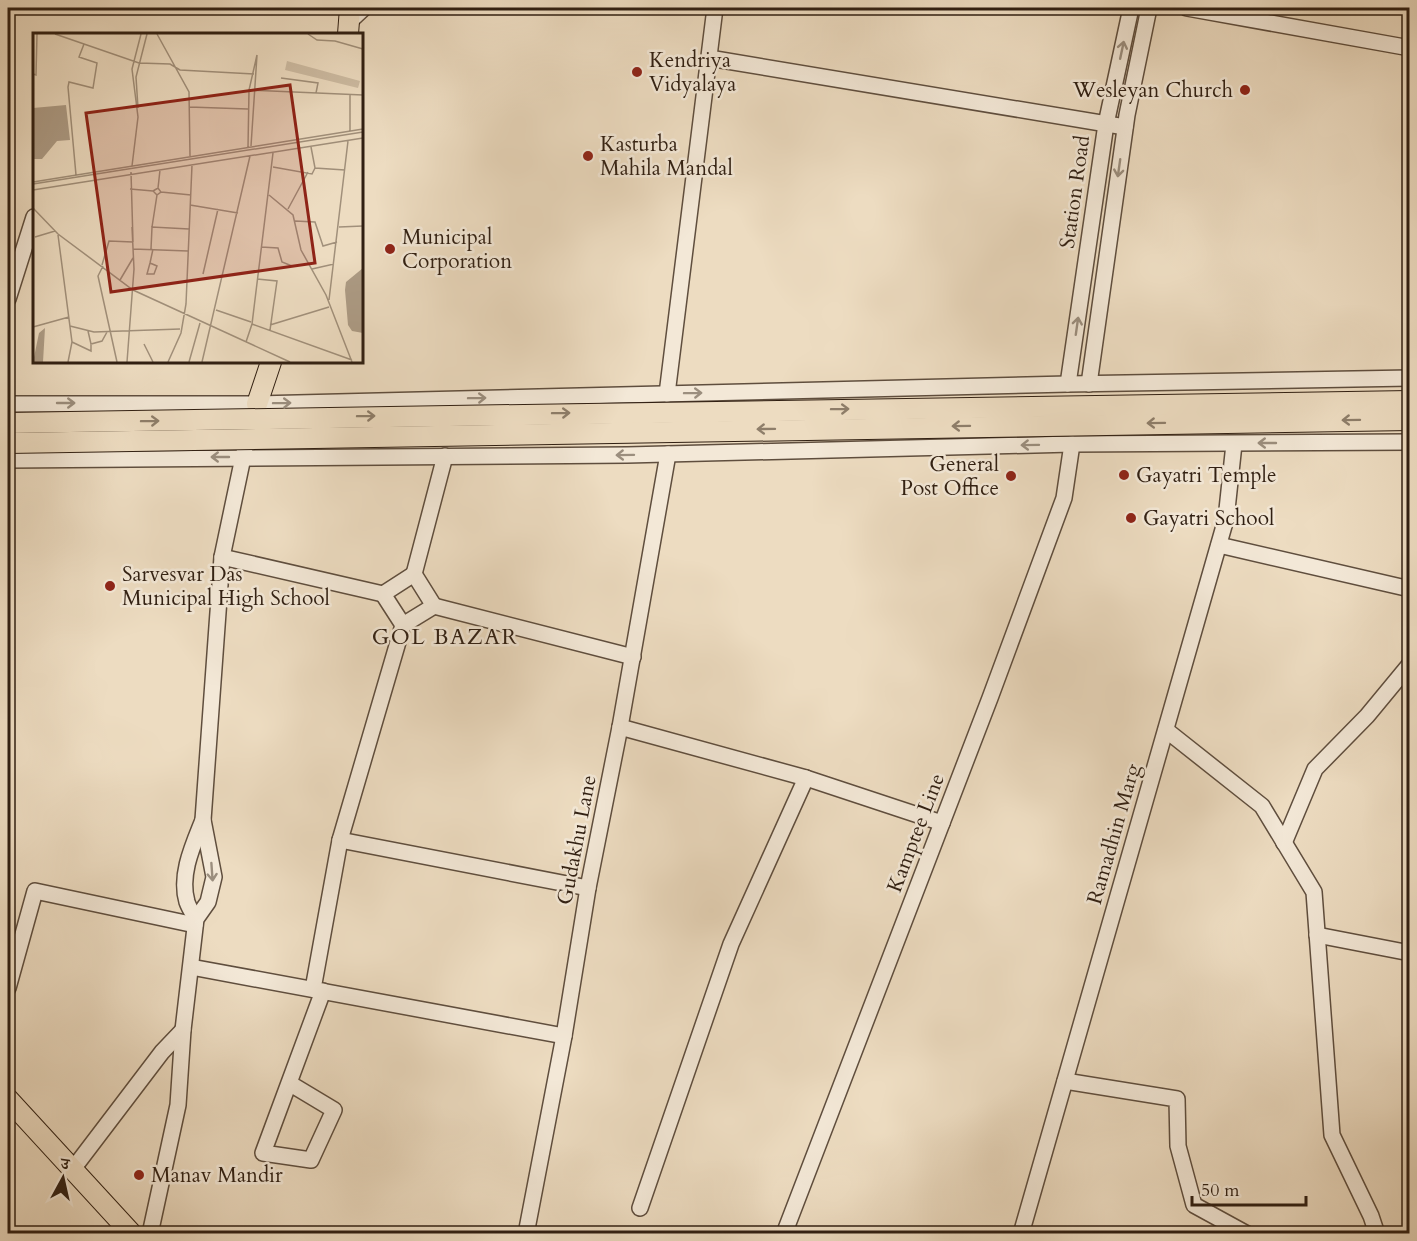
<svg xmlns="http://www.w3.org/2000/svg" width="1417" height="1241" font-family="Cardo,'Noto Serif Devanagari',serif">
  <rect width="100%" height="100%" fill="#eddcc1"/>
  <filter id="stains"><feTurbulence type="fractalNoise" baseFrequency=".00333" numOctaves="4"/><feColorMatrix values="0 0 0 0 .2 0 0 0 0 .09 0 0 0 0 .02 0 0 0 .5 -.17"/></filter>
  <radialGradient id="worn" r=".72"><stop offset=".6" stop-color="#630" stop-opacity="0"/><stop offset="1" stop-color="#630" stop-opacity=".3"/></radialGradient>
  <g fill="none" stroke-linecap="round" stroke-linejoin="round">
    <defs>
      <g id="minor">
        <polyline points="1187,8 1410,48"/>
        <polyline points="349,22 364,8"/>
        <polyline points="709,58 1125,127"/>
        <polyline points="8,299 34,217"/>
        <polyline points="1068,384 1106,124 1131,8"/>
        <polyline points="1089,384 1127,115 1149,8"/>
        <polyline points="667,394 715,8"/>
        <polyline points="8,404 257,404 1068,384 1410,378"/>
        <polyline points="8,460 627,455 1072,444 1410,442"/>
        <polyline points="1219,545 1410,589"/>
        <polyline points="222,557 383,594"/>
        <polyline points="414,574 445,456"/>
        <polyline points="434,606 633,657"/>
        <polyline points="620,727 806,778 942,823"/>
        <polyline points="1166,730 1262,806 1314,892 1332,1135 1371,1216 1377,1234"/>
        <polyline points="340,840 403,625 434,606 414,574 383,594 403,625"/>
        <polyline points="1284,843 1315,769 1367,716 1410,664"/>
        <path d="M 196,919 C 193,914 189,908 187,902 C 179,875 193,845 203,820"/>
        <polyline points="1317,935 1410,953"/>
        <polyline points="191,967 564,1036"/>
        <polyline points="8,988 35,891 195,925"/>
        <polyline points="313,989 340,840 588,888"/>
        <polyline points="1065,1081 1177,1099 1178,1146 1194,1205 1247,1234"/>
        <polyline points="289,1083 334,1110 311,1160 263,1153 323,991"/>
        <polyline points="73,1169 162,1052 183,1030"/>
        <polyline points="640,1208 731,944 806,778"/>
        <polyline points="150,1234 178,1105 183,1030 196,919 208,902 214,877 203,820 222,557 245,448"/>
        <polyline points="526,1234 564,1036 588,888 620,727 668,454"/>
        <polyline points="784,1234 990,698 1064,498 1072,444"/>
        <polyline points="1021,1234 1226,519 1234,444"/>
      </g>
      <g id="major">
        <polyline points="348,34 350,8"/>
        <polyline points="257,404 271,362"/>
        <polyline points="8,1099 132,1234"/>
      </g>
    </defs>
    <!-- minor casing -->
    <use href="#minor" stroke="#5f4e3e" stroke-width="18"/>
    <!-- major casing -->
    <use href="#major" stroke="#301f12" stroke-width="22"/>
    <!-- minor -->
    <use href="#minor" stroke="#f3e8d7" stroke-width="15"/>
    <!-- major -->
    <use href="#major" stroke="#eddcc1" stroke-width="20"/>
    <defs>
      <g id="major-bridge">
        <polyline points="8,423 1410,401"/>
        <polyline points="8,443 1410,420"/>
      </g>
    </defs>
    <!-- major-bridge casing -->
    <use href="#major-bridge" stroke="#301f12" stroke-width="22" stroke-linecap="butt"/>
    <!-- major-bridge -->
    <use href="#major-bridge" stroke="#eddcc1" stroke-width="20"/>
  </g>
  <!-- one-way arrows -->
  <defs><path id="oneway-shaft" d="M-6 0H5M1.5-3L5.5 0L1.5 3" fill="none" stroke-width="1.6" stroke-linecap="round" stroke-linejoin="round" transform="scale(1.5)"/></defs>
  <g stroke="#9b8e7e">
    <use href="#oneway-shaft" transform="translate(1122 50) rotate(-78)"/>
    <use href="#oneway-shaft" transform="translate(1119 168) rotate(98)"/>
    <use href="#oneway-shaft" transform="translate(1077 326) rotate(-82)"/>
    <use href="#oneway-shaft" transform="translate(693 393) rotate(-1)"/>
    <use href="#oneway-shaft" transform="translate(477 398) rotate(-1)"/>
    <use href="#oneway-shaft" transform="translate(66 403)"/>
    <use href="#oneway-shaft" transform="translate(282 403) rotate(-1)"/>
    <use href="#oneway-shaft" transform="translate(1267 443) rotate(180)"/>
    <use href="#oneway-shaft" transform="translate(1030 445) rotate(179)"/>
    <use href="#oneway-shaft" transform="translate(625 455) rotate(179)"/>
    <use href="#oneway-shaft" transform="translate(220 457) rotate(180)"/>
    <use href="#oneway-shaft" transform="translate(212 872) rotate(86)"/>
  </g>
  <g stroke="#8e7e6a">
    <use href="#oneway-shaft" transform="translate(840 409) rotate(-1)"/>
    <use href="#oneway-shaft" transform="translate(561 413) rotate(-1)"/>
    <use href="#oneway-shaft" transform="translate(366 416) rotate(-1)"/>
    <use href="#oneway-shaft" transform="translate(1351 420) rotate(179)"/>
    <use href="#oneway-shaft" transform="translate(150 421) rotate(-1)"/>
    <use href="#oneway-shaft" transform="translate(1156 423) rotate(179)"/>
    <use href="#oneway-shaft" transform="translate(961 426) rotate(179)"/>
    <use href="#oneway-shaft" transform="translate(766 429) rotate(179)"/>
  </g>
  <!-- markers -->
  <g fill="#8f2418" stroke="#f3e8d7" stroke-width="2">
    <circle cx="637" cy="72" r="6"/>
    <circle cx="1245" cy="90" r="6"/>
    <circle cx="588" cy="156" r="6"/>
    <circle cx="390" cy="249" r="6"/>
    <circle cx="1124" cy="475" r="6"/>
    <circle cx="1011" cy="476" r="6"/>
    <circle cx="1131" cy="518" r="6"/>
    <circle cx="110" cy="586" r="6"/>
    <circle cx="139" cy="1175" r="6"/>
  </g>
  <g text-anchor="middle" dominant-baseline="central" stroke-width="5" stroke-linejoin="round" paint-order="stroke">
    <!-- poi labels -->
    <g font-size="21" fill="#301f12" stroke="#f3e8d7" text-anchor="start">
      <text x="649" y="60">Kendriya<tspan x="649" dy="24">Vidyalaya</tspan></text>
      <text x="1233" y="90" text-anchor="end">Wesleyan Church</text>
      <text x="600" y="144">Kasturba<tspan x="600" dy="24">Mahila Mandal</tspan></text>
      <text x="402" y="237">Municipal<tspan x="402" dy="24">Corporation</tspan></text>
      <text x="999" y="464" text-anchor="end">General<tspan x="999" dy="24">Post Office</tspan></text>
      <text x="1136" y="475">Gayatri Temple</text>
      <text x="1143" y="518">Gayatri School</text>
      <text x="122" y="574">Sarvesvar Das<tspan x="122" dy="24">Municipal High School</tspan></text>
      <text x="151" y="1175">Manav Mandir</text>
    </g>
    <!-- street labels -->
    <g font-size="21" fill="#301f12" stroke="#f3e8d7">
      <text transform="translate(1075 192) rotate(-82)">Station Road</text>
      <text transform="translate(916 833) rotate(-69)">Kamptee Line</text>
      <text transform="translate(1114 834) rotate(-74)">Ramadhin Marg</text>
      <text transform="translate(577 840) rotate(-79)">Gudakhu Lane</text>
    </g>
    <!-- neighbourhood labels -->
    <g font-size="22" letter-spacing="1.5" fill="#301f12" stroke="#f3e8d7">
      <text x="445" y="637">GOL BAZAR</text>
    </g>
  </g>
  <!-- overview -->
  <g transform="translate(33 33)">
    <rect width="330" height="330" fill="#eddcc1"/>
    <path d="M 254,28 L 327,48 L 325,55 L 252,37 Z" fill="#cdbca3"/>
    <path d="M 33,72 L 37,107 L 24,108 L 9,126 L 0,126 L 0,75 ZM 330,235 L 330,300 L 319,298 L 315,292 L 312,257 L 313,249 ZM 12,295 L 10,329 L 0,329 L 6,300 Z" fill="#ad9c86"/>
    <path fill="none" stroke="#a1907b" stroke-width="1.5" d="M 22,1 L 106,30 L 137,31 L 147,37 L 221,41M 124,1 L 156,59 L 157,123M 275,1 L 284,7 L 302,8 L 330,16M 0,41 L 3,42 L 4,1M 248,45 L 285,50 L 283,60M 216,57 L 330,62M 317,61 L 317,98M 156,74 L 215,76M 105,75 L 103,44 L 114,1M 218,113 L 224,22M 215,114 L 216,57 L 224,22M 278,114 L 282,135 L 312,137M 99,133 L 105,84 L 99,36 L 108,1M 240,134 L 279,141 L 282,135M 98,139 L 100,209M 43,142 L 35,54 L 36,49 L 60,55 L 64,30 L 46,24 L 51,11M 0,149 L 330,96M 0,151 L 330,99M 125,155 L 127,137M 97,156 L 120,158M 0,157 L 330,105M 128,159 L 158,162M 236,162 L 260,182 L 268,217 L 293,262 L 319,329M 157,172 L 205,180M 0,175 L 25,201 L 100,257 L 257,329M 255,176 L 275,139M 262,188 L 282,189 L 290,213 L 304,209M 119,194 L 124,162 L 128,159 L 125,155 L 120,158 L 124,162M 306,194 L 330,193M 25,202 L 39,309 L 35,329M 2,204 L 22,198M 228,214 L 245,215 L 249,229 L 259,233M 100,216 L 155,218M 118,216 L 119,194 L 156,196M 117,230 L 124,233 L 121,241 L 114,241 L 117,230 L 120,216M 69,232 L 76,208 L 100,209M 70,233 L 65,243 L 84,329M 279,236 L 301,231M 170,241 L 185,176M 224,246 L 244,248 L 237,297M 87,247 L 100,225M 296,267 L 315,108M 183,277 L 218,289M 219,291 L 319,327M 237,292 L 296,274M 37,293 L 61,299 L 147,296M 0,294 L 36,284M 55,298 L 58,311 L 69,308 L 74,299M 39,309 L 58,318 L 58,311M 213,309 L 219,291 L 240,120M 111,311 L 120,329M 94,329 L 101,236 L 99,194M 135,329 L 148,300 L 153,271 L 159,132M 156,329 L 167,290M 169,329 L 217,123"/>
    <path fill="#8f2418" fill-opacity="0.15" stroke="#8f2418" stroke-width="3" d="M 257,52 L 282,230 L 78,259 L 53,80 Z"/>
    <rect width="330" height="330" fill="none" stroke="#301f12" stroke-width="3"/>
  </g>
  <!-- margin -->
  <rect width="1417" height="1241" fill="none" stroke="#eddcc1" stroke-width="30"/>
  <rect x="9" y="9" width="1399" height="1223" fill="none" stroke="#301f12" stroke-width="3"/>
  <rect x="15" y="15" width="1387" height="1211" fill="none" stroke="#301f12" stroke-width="1.5"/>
  <!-- north arrow -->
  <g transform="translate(63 1178) rotate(8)" stroke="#f3e8d7" stroke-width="4.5" paint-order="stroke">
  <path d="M0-4.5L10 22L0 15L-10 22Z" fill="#301f12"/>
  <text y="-9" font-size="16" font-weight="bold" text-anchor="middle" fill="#301f12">उ</text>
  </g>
  <!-- scale -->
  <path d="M1192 1196v9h114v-9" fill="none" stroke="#301f12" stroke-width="3"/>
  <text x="1201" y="1196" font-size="18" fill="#301f12" stroke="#f3e8d7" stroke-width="4.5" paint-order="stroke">50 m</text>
  <rect width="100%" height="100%" filter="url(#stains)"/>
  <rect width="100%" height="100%" fill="url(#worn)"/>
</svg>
